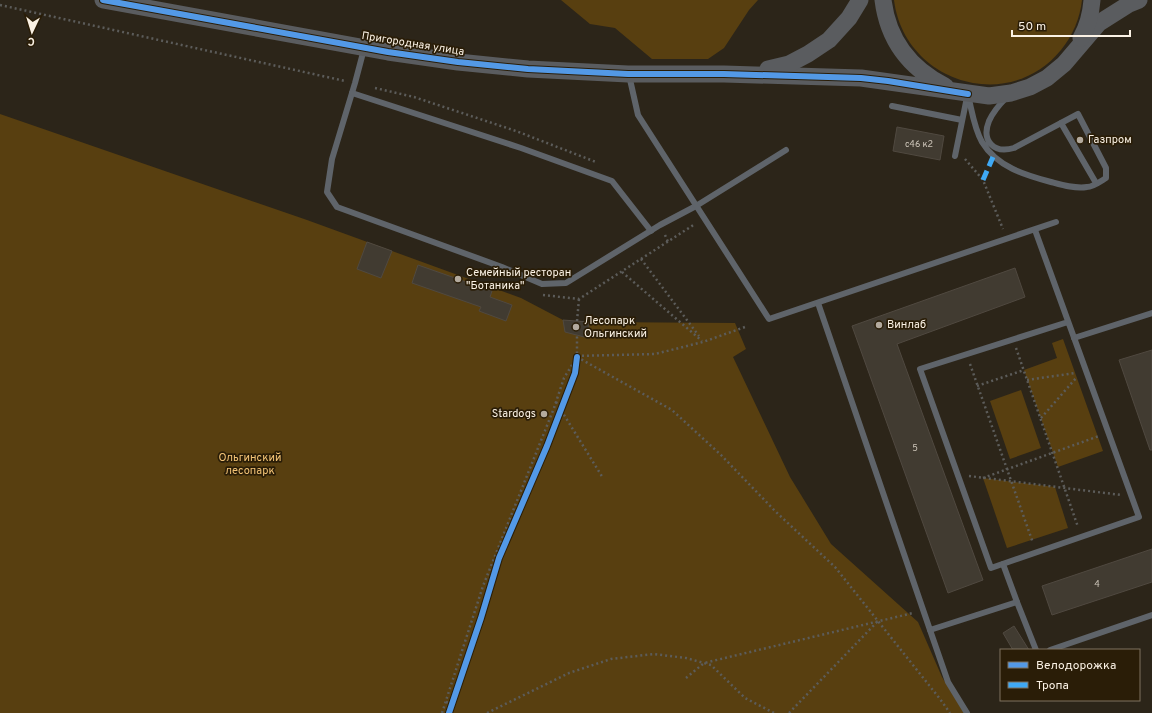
<svg xmlns="http://www.w3.org/2000/svg" width="1152" height="713" font-family="Overpass,sans-serif">
  <rect width="100%" height="100%" fill="#2c2519"/>
  <!-- green -->
  <g fill="#583f10">
    <polygon points="561,0 758,0 749,10 724,48 708,59 652,59 615,28 590,24"/>
    <path d="M 894,0 L 1082,0 C 1080,18 1073,35 1061,50 C 1008,115 904,82 894,0 Z"/>
    <polygon points="0,114 307,220 521,298 563,320 589,322 735,323 746,349 733,357 790,477 831,544 918,622 942,677 964,713 0,713"/>
    <polygon points="1063,339 1103,451 1058,467 1024,370 1057,358 1052,343"/>
    <polygon points="1021,390 1041,448 1010,459 990,401"/>
    <polygon points="983,478 1055,487 1068,528 1007,548"/>
  </g>
  <!-- building -->
  <g fill="#413b31" stroke="#504940">
    <polygon points="897,127 944,136 940,160 893,151"/>
    <polygon points="367,242 392,251 381,278 357,269"/>
    <polygon points="418,265 492,291 490,297 512,305 506,321 479,311 481,307 412,283"/>
    <polygon points="1015,268 1025,297 897,344 983,580 948,593 852,326"/>
    <polygon points="563,320 589,322 588,338 565,332"/>
    <polygon points="1152,350 1152,450 1150,450 1119,360"/>
    <polygon points="1152,549 1152,582 1052,615 1042,586"/>
    <polygon points="1014,626 1029,650 1013,650 1003,633"/>
  </g>
  <g fill="none" stroke-linecap="round" stroke-linejoin="round">
    <!-- path -->
    <g stroke="#5c5c5a" stroke-width="2.5" stroke-dasharray="2 3" stroke-linecap="butt">
      <polyline points="0,5 345,81"/>
      <polyline points="375,88 414,97 516,131 596,162"/>
      <polyline points="965,159 983,180 1003,229"/>
      <polyline points="665,235 668,242"/>
      <polyline points="641,259 699,336"/>
      <polyline points="622,272 702,341"/>
      <polyline points="543,295 579,299 695,224"/>
      <polyline points="577,321 579,299"/>
      <polyline points="1016,348 1078,527"/>
      <polyline points="577,356 655,354 703,342 745,327"/>
      <polyline points="577,357 672,410 721,455 776,512 835,567 940,699 950,713"/>
      <polyline points="970,364 1033,543"/>
      <polyline points="1027,380 1075,373"/>
      <polyline points="977,386 1024,370"/>
      <polyline points="556,402 603,478"/>
      <polyline points="1041,418 1077,377"/>
      <polyline points="969,476 1121,495"/>
      <polyline points="983,478 1099,436"/>
      <polyline points="686,678 704,663 913,613"/>
      <polyline points="446,702 453,704"/>
      <polyline points="442,713 483,586 554,408 564,378 577,357 577,334"/>
      <polyline points="487,713 569,673 611,659 654,654 686,658 711,665 745,698 774,713"/>
      <polyline points="789,713 878,621"/>
    </g>
    <!-- lane -->
    <g stroke="#5f646a" stroke-width="6">
      <polyline points="364,49 355,83 332,159 327,192 337,207 502,267 542,284 566,283 660,225 696,206 786,150"/>
      <polyline points="629,75 638,115 769,319 1056,222"/>
      <polyline points="352,93 521,148 612,181 651,231"/>
      <path d="M 968,95 C 972,111 974,128 982,142 C 997,167 1025,175 1051,182 C 1062,185 1075,189 1087,187 C 1093,187 1101,181 1106,178 L 1106,168 L 1078,114 L 1014,148 C 994,154 981,141 989,121 C 993,112 999,105 1006,98"/>
      <polyline points="892,106 962,120"/>
      <polyline points="1061,123 1096,183"/>
      <polyline points="955,156 967,97"/>
      <polyline points="1035,230 1139,517 991,568 920,369 1068,322"/>
      <polyline points="818,303 930,630 1017,602 1036,650"/>
      <polyline points="1074,338 1152,313"/>
      <polyline points="1003,564 1017,602"/>
      <polyline points="930,630 948,682 967,713"/>
      <polyline points="1050,650 1152,615"/>
    </g>
    <!-- secondary -->
    <g stroke="#5a5c5f" stroke-width="17">
      <polyline points="103,0 388,52 458,62 528,69 628,74 724,74 861,78 989,96 1011,93 1030,87 1047,78 1064,64 1099,23 1129,4 1139,0"/>
      <path d="M 883,0 C 888,40 909,68 945,86"/>
      <path d="M 1081,38 C 1088,26 1091,13 1092,0"/>
      <polyline points="768,69 789,64 808,54 829,40 849,18 860,0"/>
    </g>
    <!-- quiet -->
    <polyline stroke="#3fa9f5" stroke-width="5" stroke-dasharray="10 5" stroke-linecap="butt" points="983,180 993,157"/>
    <defs>
      <g id="cycleway">
        <polyline points="103,0 388,52 458,62 528,69 628,74 724,74 861,78 888,81 968,94"/>
        <polyline points="449,713 481,618 499,558 547,446 575,373 577,357"/>
      </g>
    </defs>
    <!-- cycleway casing -->
    <use href="#cycleway" stroke="#2a1d07" stroke-width="8"/>
    <!-- cycleway -->
    <use href="#cycleway" stroke="#5399e6" stroke-width="6"/>
  </g>
  <!-- markers -->
  <g fill="#b3aa9e" stroke="#2a1d07" stroke-width="1.5">
    <circle cx="1080" cy="140" r="4"/>
    <circle cx="458" cy="279" r="4"/>
    <circle cx="879" cy="325" r="4"/>
    <circle cx="576" cy="327" r="4"/>
    <circle cx="544" cy="414" r="4"/>
  </g>
  <g text-anchor="middle" dominant-baseline="central" stroke-width="3.5" stroke-linejoin="round" paint-order="stroke">
    <!-- number labels -->
    <g font-size="9" fill="#ccc4b8">
      <text x="919" y="144">с46 к2</text>
      <text x="915" y="448">5</text>
      <text x="1097" y="584">4</text>
    </g>
    <!-- street labels -->
    <g font-size="11" fill="#fbf2e5" stroke="#2a1d07">
      <text transform="translate(413 44) rotate(9)">Пригородная улица</text>
    </g>
    <!-- poi labels -->
    <g font-size="11" fill="#fbf2e5" stroke="#2a1d07" text-anchor="start">
      <text x="1088" y="140">Газпром</text>
      <text x="466" y="273">Семейный ресторан<tspan x="466" dy="13">"Ботаника"</tspan></text>
      <text x="584" y="321">Лесопарк<tspan x="584" dy="13">Ольгинский</tspan></text>
      <text x="887" y="325">Винлаб</text>
      <text x="536" y="414" text-anchor="end">Stardogs</text>
    </g>
    <!-- park labels -->
    <g font-size="11" fill="#f3c376" stroke="#2a1d07">
      <text x="250" y="458">Ольгинский<tspan x="250" dy="13">лесопарк</tspan></text>
    </g>
  </g>
  <!-- legend -->
  <rect x="1000" y="649" width="140" height="52" fill="#2a1d07" stroke="#7e7260"/>
  <rect x="1008" y="662" width="20" height="6" fill="#5399e6" stroke="#7e7260"/>
  <text x="1036" y="669" font-size="12" fill="#fbf2e5">Велодорожка</text>
  <rect x="1008" y="682" width="20" height="6" fill="#3fa9f5" stroke="#7e7260"/>
  <text x="1036" y="689" font-size="12" fill="#fbf2e5">Тропа</text>
  <!-- north arrow -->
  <g transform="translate(32 32) rotate(184)" stroke="#2a1d07" stroke-width="3" paint-order="stroke">
  <path d="M0-3L7 15L0 10L-7 15Z" fill="#fbf2e5"/>
  <text y="-6" font-size="11" font-weight="bold" text-anchor="middle" fill="#fbf2e5">С</text>
  </g>
  <!-- scale -->
  <path d="M1012 30v6h118v-6" fill="none" stroke="#fbf2e5" stroke-width="2"/>
  <text x="1018" y="30" font-size="12" fill="#fbf2e5" stroke="#2a1d07" stroke-width="3" paint-order="stroke">50 m</text>
</svg>
